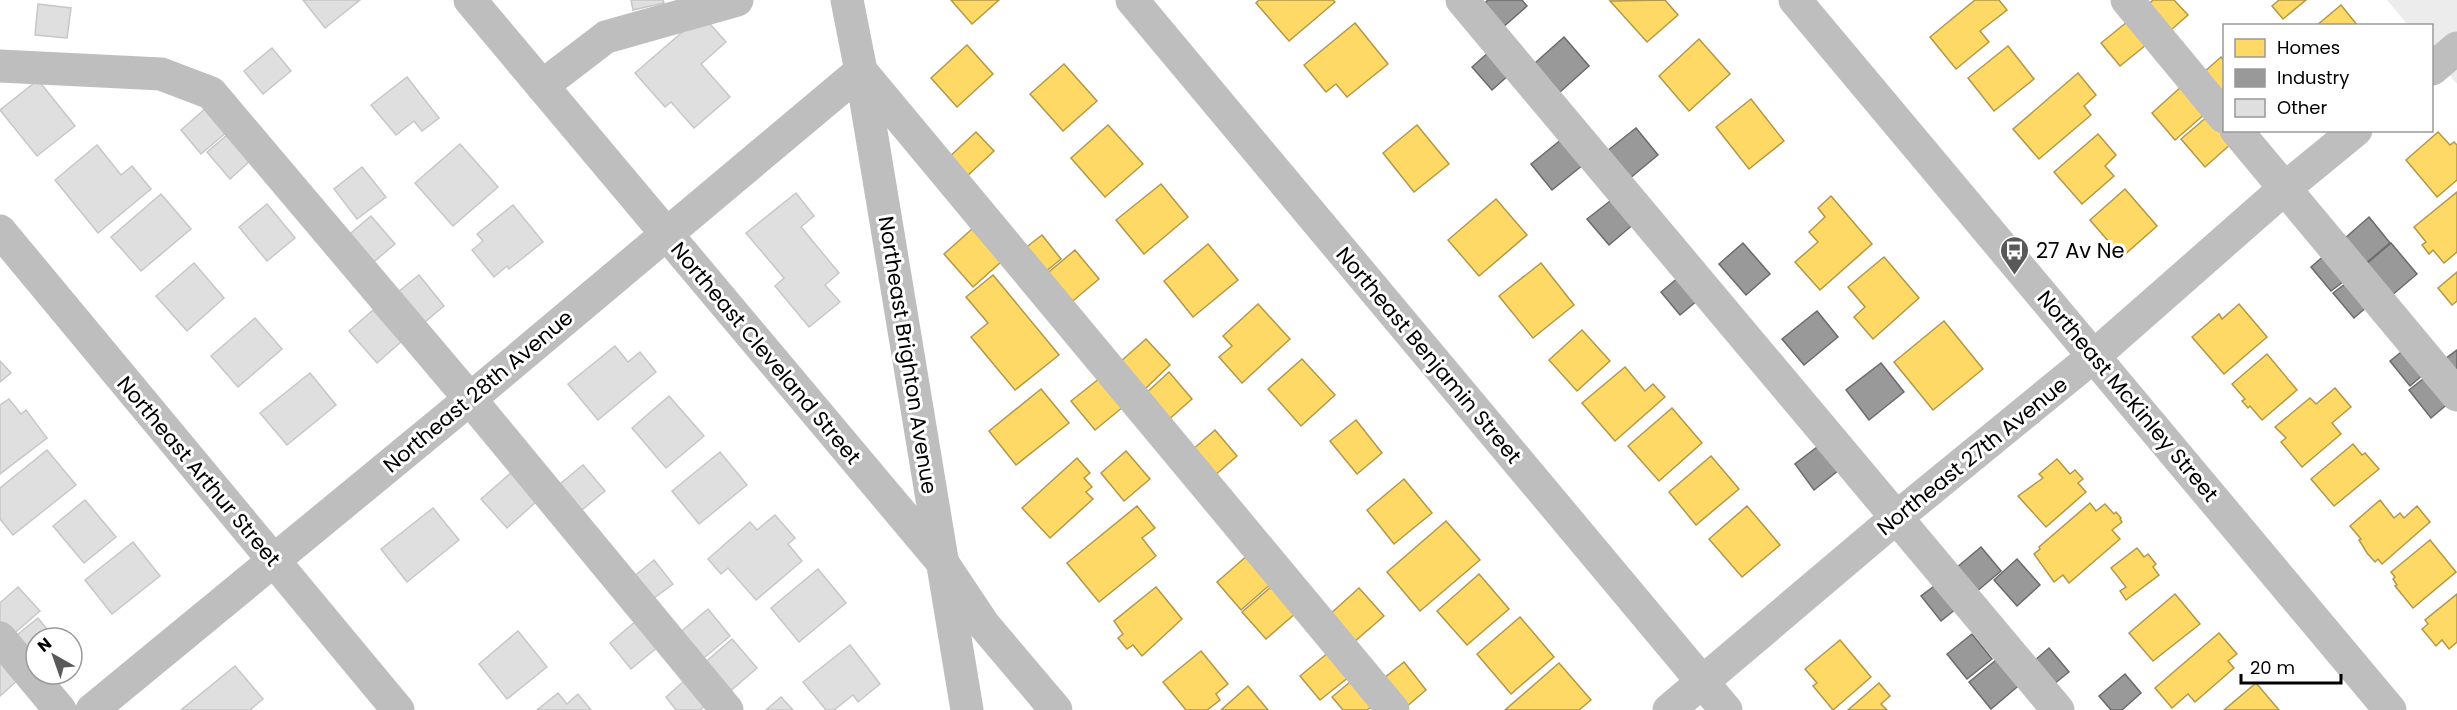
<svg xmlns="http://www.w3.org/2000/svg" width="2457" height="710" font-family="Poppins,sans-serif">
  <rect width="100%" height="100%" fill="#fff"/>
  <!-- green -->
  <polygon fill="#ececec" points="2387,0 2457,0 2457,84 2432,54 2432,26 2408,25"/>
  <!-- homes -->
  <g fill="#ffd966" stroke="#b29847" stroke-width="1.5">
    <polygon points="951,0 999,0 972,24"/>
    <polygon points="1259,0 1333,0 1335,2 1289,41 1256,3"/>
    <polygon points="1665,0 1678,15 1647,42 1610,1"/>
    <polygon points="1975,0 1999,0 2007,10 1980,31 1989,42 1956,69 1930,37"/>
    <polygon points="2153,0 2174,0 2188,15 2171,30 2148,5"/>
    <polygon points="2279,0 2306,0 2283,19 2272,6"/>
    <polygon points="2341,5 2358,26 2316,26"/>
    <polygon points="2127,22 2146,45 2120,66 2101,43"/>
    <polygon points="1355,23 1388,64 1347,97 1336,84 1326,92 1304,65"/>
    <polygon points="1699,39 1730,74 1689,111 1659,76"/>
    <polygon points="967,45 993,74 957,107 931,78"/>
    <polygon points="2008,46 2034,79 1994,111 1968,78"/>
    <polygon points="2221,57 2224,61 2224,99 2203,73"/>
    <polygon points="1064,64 1097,101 1063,131 1030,94"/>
    <polygon points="2078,73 2096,95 2084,106 2091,115 2039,159 2013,129"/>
    <polygon points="2182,86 2206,113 2175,140 2152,113"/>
    <polygon points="1751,99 1784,141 1749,169 1716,127"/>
    <polygon points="2208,116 2232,143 2205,167 2181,139"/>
    <polygon points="1108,125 1143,164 1105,197 1071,158"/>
    <polygon points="1417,125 1449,164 1414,192 1383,153"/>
    <polygon points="976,132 994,151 964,179 946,160"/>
    <polygon points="2438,132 2450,145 2454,142 2457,145 2457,180 2437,197 2406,160"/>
    <polygon points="2098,134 2116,155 2105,166 2114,176 2082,204 2054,172"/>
    <polygon points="1161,184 1188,217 1144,254 1116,220"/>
    <polygon points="2125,189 2157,226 2122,257 2090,220"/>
    <polygon points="2457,192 2457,252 2444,263 2433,250 2429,254 2422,245 2426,242 2414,227"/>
    <polygon points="1831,196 1872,244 1820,290 1795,262 1818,242 1809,232 1825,217 1818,208"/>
    <polygon points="1496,199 1527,235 1479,276 1448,240"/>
    <polygon points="972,229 1001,262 973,287 944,254"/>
    <polygon points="1042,235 1061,259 1044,273 1024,249"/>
    <polygon points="1208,244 1238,280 1193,317 1164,281"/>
    <polygon points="1075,250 1099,279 1068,305 1044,276"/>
    <polygon points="1884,257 1919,298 1873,339 1854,317 1865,307 1848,287"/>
    <polygon points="1541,263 1574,305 1533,338 1499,296"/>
    <polygon points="2457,272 2457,301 2452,305 2438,288"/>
    <polygon points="993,275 1059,355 1015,390 971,337 988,323 966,297"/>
    <polygon points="1258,304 1290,339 1242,383 1219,357 1232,346 1223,336"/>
    <polygon points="2239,304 2267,337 2224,374 2192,337 2219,314 2222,319"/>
    <polygon points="1944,321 1983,369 1933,410 1894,362"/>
    <polygon points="1582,330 1610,361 1577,391 1549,360"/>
    <polygon points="1146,339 1170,365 1145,389 1120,362"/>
    <polygon points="2267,354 2297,390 2262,420 2250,406 2248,408 2242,401 2245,399 2232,384"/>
    <polygon points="1302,359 1335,395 1301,426 1268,389"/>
    <polygon points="1625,367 1645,391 1653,384 1665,397 1615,441 1582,403"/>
    <polygon points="1169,372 1192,399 1167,421 1144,395"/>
    <polygon points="1100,378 1123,407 1095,430 1071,401"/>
    <polygon points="2335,388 2351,407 2332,423 2341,434 2302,467 2281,442 2286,438 2275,427 2310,398 2316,404"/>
    <polygon points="1041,389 1069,423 1016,465 989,431"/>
    <polygon points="1672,408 1702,443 1659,481 1628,446"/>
    <polygon points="1356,420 1382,453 1357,474 1330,441"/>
    <polygon points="1215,430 1237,456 1213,477 1191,451"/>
    <polygon points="2353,444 2362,455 2365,453 2379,469 2334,506 2311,479"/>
    <polygon points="1126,451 1150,479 1124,501 1101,473"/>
    <polygon points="1711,456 1739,489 1696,525 1669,492"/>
    <polygon points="1077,458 1090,473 1084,478 1092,487 1086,492 1093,499 1050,538 1022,508"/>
    <polygon points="2057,459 2070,474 2075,470 2083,479 2078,483 2086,492 2046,527 2018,496 2043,478 2039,474"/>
    <polygon points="1404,479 1432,513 1394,544 1367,510"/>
    <polygon points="2380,500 2394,518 2400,513 2404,518 2417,506 2430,522 2382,564 2378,559 2375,562 2367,553 2359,540 2361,539 2350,526"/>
    <polygon points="2090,503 2096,511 2105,504 2114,514 2116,512 2121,518 2120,519 2122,522 2112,530 2120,539 2069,583 2063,575 2054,582 2034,554 2040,549 2039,547"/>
    <polygon points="1137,506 1155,528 1142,538 1156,556 1099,602 1067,563"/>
    <polygon points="1747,506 1780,545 1742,577 1709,539"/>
    <polygon points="1446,521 1480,560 1420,611 1387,572"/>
    <polygon points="2430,540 2456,572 2413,608 2395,586 2397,585 2393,579 2395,577 2391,572"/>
    <polygon points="2137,548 2144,557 2148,554 2156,564 2153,567 2159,575 2126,600 2120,591 2126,587 2111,568"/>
    <polygon points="1249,554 1273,582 1241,610 1217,582"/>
    <polygon points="1479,574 1509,609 1467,645 1437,611"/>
    <polygon points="1272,586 1296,613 1266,639 1242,612"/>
    <polygon points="1156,587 1182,619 1142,656 1133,645 1127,649 1118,638 1123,634 1114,621"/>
    <polygon points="1359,588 1384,616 1353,643 1328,616"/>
    <polygon points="2175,594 2200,624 2153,661 2129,633"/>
    <polygon points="2457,594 2457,642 2449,649 2442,640 2436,646 2422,629 2428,624 2425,620"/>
    <polygon points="1520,617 1554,657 1511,694 1477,654"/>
    <polygon points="2219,633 2237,654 2228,661 2234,668 2195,702 2188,694 2172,708 2155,688"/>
    <polygon points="1840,640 1871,677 1833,710 1813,686 1817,683 1805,669"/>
    <polygon points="1201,651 1228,684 1216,694 1220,700 1207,710 1186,710 1163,682"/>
    <polygon points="1329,652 1349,677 1320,700 1300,676"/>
    <polygon points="1404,662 1426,690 1405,708 1383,679"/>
    <polygon points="1559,663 1591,700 1579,710 1505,710"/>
    <polygon points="1350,682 1371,707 1367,710 1343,710 1332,697"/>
    <polygon points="1879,683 1890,696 1881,704 1887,710 1848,710"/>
    <polygon points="2256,683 2279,710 2224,710"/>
    <polygon points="1248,686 1268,710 1221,710"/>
  </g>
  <!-- industry -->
  <g fill="#999" stroke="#6b6b6b" stroke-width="1.5">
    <polygon points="1488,0 1522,0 1527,6 1501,29 1482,6"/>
    <polygon points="1564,37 1589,66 1560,92 1535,63"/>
    <polygon points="1490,51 1510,74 1492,90 1472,67"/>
    <polygon points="1636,128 1658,155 1629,179 1607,151"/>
    <polygon points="1562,139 1583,165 1552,190 1531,164"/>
    <polygon points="1614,198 1635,223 1609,245 1587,219"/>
    <polygon points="2369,217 2390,243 2365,264 2344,239"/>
    <polygon points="1743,243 1770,274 1746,295 1719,264"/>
    <polygon points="2391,243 2417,274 2391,296 2365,265"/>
    <polygon points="2326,254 2347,279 2331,291 2311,267"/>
    <polygon points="1679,277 1698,300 1680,315 1661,292"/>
    <polygon points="2349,281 2369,305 2354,318 2333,293"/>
    <polygon points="1817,311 1838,337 1804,365 1782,339"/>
    <polygon points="2405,349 2425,373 2410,386 2390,361"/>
    <polygon points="2457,350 2457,374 2445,359"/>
    <polygon points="1881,363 1904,392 1869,420 1846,390"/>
    <polygon points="2428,375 2450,402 2431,418 2409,390"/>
    <polygon points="1821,444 1840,469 1814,490 1795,464"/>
    <polygon points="1981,547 2001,571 1976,592 1956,568"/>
    <polygon points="2017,559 2040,585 2017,606 1994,580"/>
    <polygon points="1937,584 1957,608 1941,621 1921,596"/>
    <polygon points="1972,634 1992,659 1967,679 1947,654"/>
    <polygon points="2049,648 2069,672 2054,684 2034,661"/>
    <polygon points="2001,656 2023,682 1991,709 1969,682"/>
    <polygon points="2125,674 2141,693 2122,710 2111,710 2099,696"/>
  </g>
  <!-- building -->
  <g fill="#dfdfdf" stroke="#c7c7c7" stroke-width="1.5">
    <polygon points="303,0 360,0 325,28"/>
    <polygon points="631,0 663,0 664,3 633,10"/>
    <polygon points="38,4 71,8 67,38 35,35"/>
    <polygon points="702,15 726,42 701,64 730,97 694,128 671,102 665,107 635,73"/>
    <polygon points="272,48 291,71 263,94 244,71"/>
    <polygon points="407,77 439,118 422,131 414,121 396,135 371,105"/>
    <polygon points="38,80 75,126 37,156 0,110"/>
    <polygon points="207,107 228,131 201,154 181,130"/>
    <polygon points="227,135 250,161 230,179 207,152"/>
    <polygon points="460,144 498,187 453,226 415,183"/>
    <polygon points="97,145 121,175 132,166 151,189 98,233 55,180"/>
    <polygon points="362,167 386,197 357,219 334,189"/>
    <polygon points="796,193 814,216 801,227 839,273 825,285 840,302 809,327 775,286 784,278 746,233"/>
    <polygon points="161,194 191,229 141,271 111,237"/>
    <polygon points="267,204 295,238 267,261 239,227"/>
    <polygon points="513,205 543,242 509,269 507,266 494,277 472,250 483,241 477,234"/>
    <polygon points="371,216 395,244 370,265 346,237"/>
    <polygon points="194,263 224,298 187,331 156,296"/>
    <polygon points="419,275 444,306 419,327 393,296"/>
    <polygon points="373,310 401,342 377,363 349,331"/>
    <polygon points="255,318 282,349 238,387 211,356"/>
    <polygon points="615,346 628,362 640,352 656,372 598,420 568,384"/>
    <polygon points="0,361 11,373 0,382"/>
    <polygon points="310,373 336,405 287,445 260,413"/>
    <polygon points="669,396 704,436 666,468 632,428"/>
    <polygon points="9,399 21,414 26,410 47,438 0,474 0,405"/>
    <polygon points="47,450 76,485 13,535 0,519 0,488"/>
    <polygon points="720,452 747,485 699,524 672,491"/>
    <polygon points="583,465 605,491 577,514 555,488"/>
    <polygon points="511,473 537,501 507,528 481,499"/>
    <polygon points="85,500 116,537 84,563 53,526"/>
    <polygon points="433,508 459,540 407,582 381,549"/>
    <polygon points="775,515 795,538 788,544 802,561 756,600 728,568 721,574 708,559 750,522 757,530"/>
    <polygon points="133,542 160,576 112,614 85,580"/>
    <polygon points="654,560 673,584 650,601 632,578"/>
    <polygon points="818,569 846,603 799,642 771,608"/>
    <polygon points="18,587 40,611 10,637 0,626 0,603"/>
    <polygon points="708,609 730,636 699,662 677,635"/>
    <polygon points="38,618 54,638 36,638 36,658 12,639"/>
    <polygon points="636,621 658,647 631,669 610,643"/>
    <polygon points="518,631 547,667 507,699 479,664"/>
    <polygon points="732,639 757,668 727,694 702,665"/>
    <polygon points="850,645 880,684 858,702 853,695 834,710 826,710 803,682"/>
    <polygon points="0,658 19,679 0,696"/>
    <polygon points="235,666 263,699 250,710 181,710"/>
    <polygon points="684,681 705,706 700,710 676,710 666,697"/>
    <polygon points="558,693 567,704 578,694 591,710 537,710"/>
    <polygon points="781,697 793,710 766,710"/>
  </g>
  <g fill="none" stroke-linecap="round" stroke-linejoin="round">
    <!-- minor -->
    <g stroke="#bebebe" stroke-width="33">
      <polyline points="470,0 942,562 984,625 1056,710"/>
      <polyline points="847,0 861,71 967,710"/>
      <polyline points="1132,0 1726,710"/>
      <polyline points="1462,0 2058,710"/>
      <polyline points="1795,0 2390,710"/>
      <polyline points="2127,0 2224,117"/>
      <polyline points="0,66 161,74 211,93 470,399 727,710"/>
      <polyline points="2432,69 2457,48"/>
      <polyline points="542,86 606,37 737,0"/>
      <polyline points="2236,130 2457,395"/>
      <polyline points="0,231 398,710"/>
      <polyline points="0,638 60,710"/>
      <polyline points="92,710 470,399 861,71 1393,710"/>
      <polyline points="1669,710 1897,517 2094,356 2284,189 2356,130"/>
    </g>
  </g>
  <!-- icons -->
  <defs>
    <symbol id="bus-pin" viewBox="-11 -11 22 30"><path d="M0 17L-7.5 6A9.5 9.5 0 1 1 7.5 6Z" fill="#595959" stroke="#fff"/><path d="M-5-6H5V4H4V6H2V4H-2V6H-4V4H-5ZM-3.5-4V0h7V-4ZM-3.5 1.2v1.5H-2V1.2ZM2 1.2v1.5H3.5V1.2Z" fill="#fff"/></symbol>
  </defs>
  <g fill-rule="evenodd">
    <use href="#bus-pin" x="1998" y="234" width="33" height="45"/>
  </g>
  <g text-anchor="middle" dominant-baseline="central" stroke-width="6" stroke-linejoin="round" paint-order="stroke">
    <!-- poi labels -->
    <g font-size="21" fill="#000" stroke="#fff" text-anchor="start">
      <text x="2036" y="250">27 Av Ne</text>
    </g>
    <!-- street labels -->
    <g font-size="21" fill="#000" stroke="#fff">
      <text transform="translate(766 353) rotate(50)">Northeast Cleveland Street</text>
      <text transform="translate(908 355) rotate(81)">Northeast Brighton Avenue</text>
      <text transform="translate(1429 355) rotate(50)">Northeast Benjamin Street</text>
      <text transform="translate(478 391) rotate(-40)">Northeast 28th Avenue</text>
      <text transform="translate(2128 396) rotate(50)">Northeast McKinley Street</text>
      <text transform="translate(1972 456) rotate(-39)">Northeast 27th Avenue</text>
      <text transform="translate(199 471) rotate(50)">Northeast Arthur Street</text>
    </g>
  </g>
  <!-- legend -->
  <rect x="2223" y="24" width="210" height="108" fill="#ffffff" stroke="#999999" stroke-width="1.5"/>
  <rect x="2235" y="39" width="30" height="18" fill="#ffd966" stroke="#999999" stroke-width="1.5"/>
  <text x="2277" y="54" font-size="18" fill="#000000">Homes</text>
  <rect x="2235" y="69" width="30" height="18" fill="#999999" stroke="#999999" stroke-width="1.5"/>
  <text x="2277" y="84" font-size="18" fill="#000000">Industry</text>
  <rect x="2235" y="99" width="30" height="18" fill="#dfdfdf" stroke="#999999" stroke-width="1.5"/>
  <text x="2277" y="114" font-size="18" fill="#000000">Other</text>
  <!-- north arrow -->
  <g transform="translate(54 656) rotate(320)"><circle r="28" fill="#ffffff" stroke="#999999" stroke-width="1.5"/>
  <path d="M0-4.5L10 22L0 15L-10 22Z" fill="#595959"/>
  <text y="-9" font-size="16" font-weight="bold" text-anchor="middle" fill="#000000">N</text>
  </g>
  <!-- scale -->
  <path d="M2241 674v9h100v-9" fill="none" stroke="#000000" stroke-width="3"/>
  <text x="2250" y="674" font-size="18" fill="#000000" stroke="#ffffff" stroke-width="4.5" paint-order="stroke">20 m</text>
</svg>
